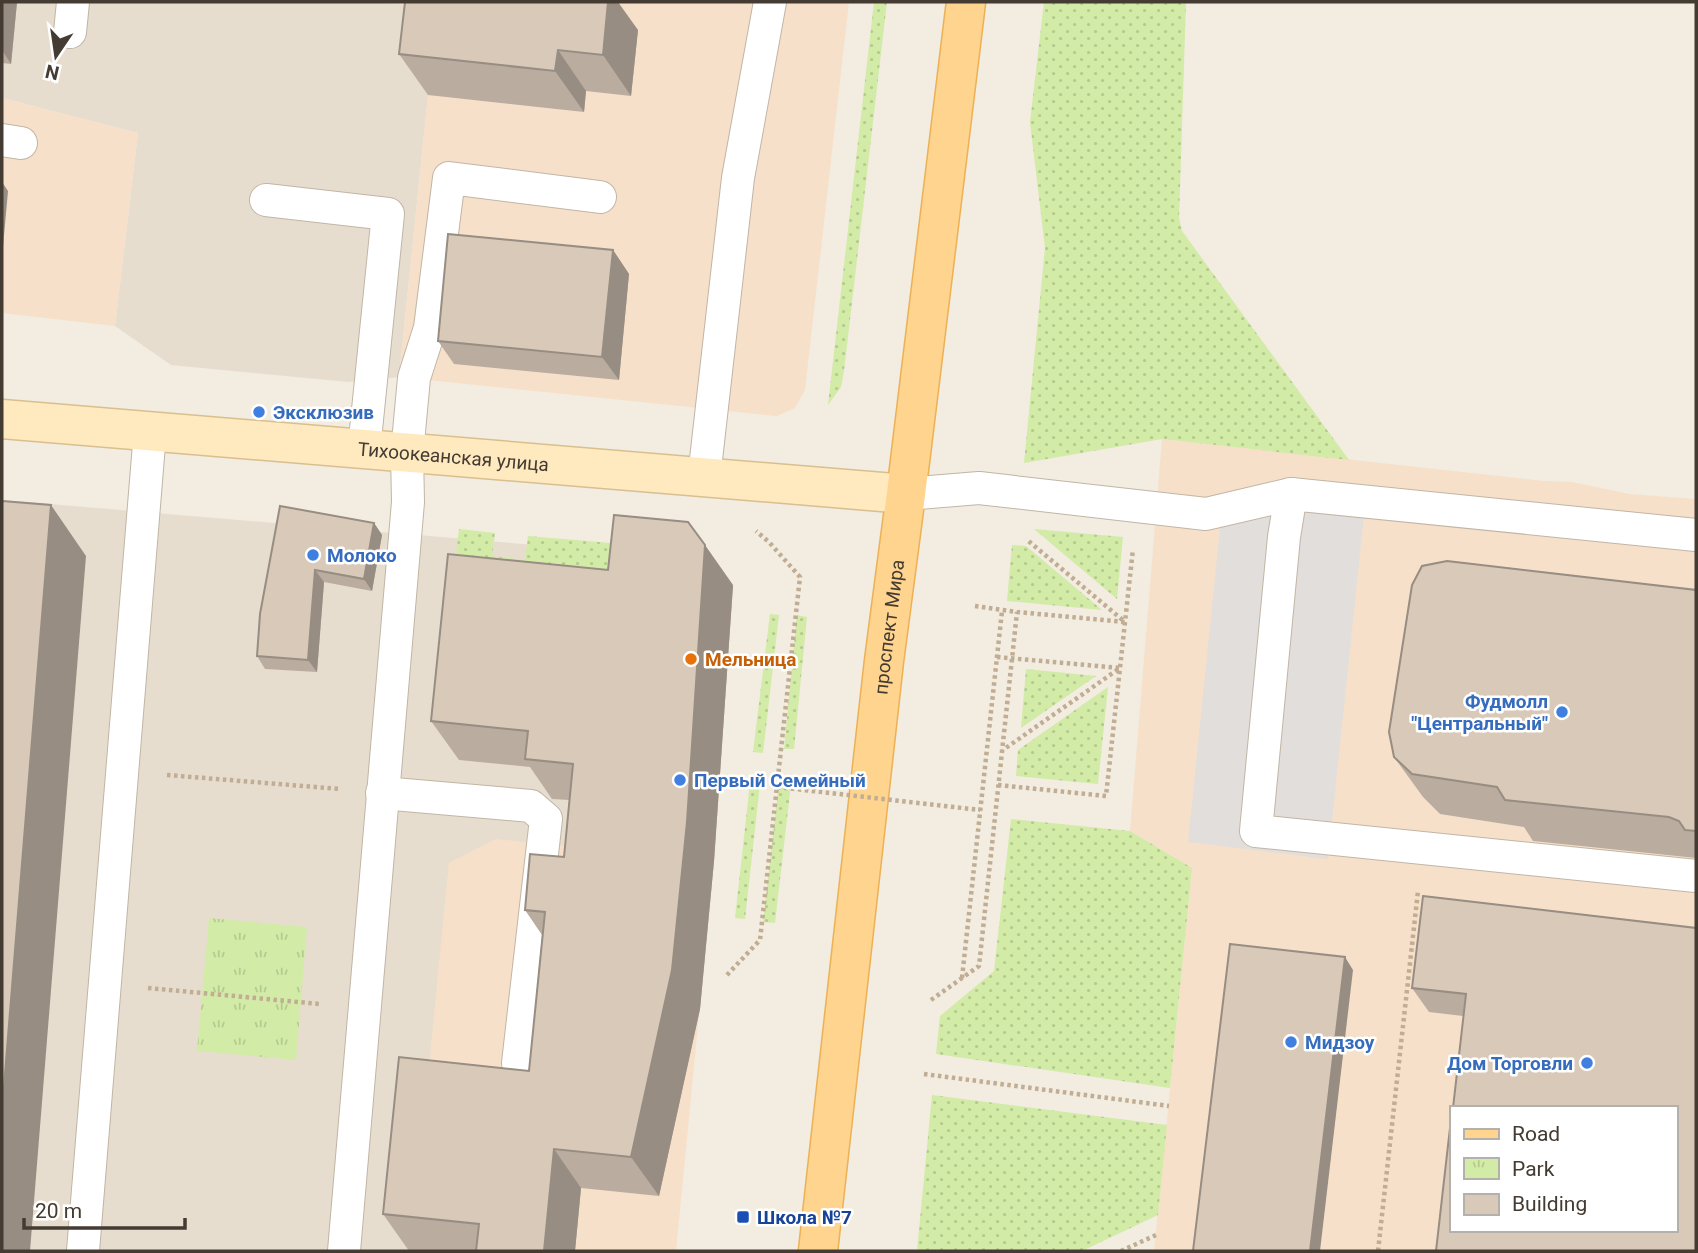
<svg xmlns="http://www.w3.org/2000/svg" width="1698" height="1253" font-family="Roboto,sans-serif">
  <defs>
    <pattern id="grass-dots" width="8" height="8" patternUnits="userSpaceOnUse" patternTransform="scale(1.75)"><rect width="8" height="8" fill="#d2eba6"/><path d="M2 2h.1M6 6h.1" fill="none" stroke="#b6ca8f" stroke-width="1.8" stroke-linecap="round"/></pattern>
    <pattern id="park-tufts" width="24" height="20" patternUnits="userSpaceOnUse" patternTransform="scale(1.75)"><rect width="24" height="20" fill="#d2eba6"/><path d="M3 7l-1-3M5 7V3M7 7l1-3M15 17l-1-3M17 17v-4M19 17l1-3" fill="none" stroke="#b6ca8f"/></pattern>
  </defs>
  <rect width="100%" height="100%" fill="#f2ece1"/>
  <!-- residential -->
  <g fill="#e7ddcf">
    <polygon points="2,2 380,2 437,8 399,377 348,382 171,365 115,326 138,133 2,98"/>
    <polygon points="2,500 642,554 575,1251 2,1251"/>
  </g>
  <!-- commercial -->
  <g fill="#f7e0c9" fill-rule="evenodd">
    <polygon points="380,2 849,2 805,390 795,408 777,416 399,377 437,8"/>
    <polygon points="2,98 138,133 115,326 2,313"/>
    <path d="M 1162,439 L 1544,481 L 1572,482 L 1629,494 L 1696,499 L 1696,1251 L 1154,1251 L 1192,868 L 1130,831 ZM 1451,1108 L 1675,1108 L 1675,1230 L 1451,1230 Z"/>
    <polygon points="716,561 733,585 714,861 676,1251 575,1251 588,1113 426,1096 449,863 496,839 596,849"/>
  </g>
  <!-- grass -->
  <g fill="url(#grass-dots)">
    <polygon points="874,2 887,2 844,371 841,387 828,405"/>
    <polygon points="1044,2 1186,2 1179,218 1182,231 1349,460 1162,439 1024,463 1045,248 1030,122"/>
    <polygon points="459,529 495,533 492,556 525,560 528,536 634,545 629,596 453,579"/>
    <polygon points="1034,529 1123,537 1117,599"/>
    <polygon points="1012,545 1026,546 1102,610 1007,601"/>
    <polygon points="770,614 779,615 763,753 753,752"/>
    <polygon points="797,615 807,617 794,749 784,749"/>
    <polygon points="1026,669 1096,676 1021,728"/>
    <polygon points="1108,687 1098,784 1016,776 1018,750"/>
    <polygon points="750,783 760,784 745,919 735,918"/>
    <polygon points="779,784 791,784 775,923 763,922"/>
    <polygon points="1011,819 1130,831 1192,868 1170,1088 936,1054 940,1016 994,971"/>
    <polygon points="932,1095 1167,1125 1158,1215 1082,1251 917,1251"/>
  </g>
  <!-- park -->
  <polygon fill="url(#park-tufts)" points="209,918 307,927 296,1060 197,1051"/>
  <!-- parking -->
  <polygon fill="#e2dedb" points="1223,498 1364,516 1328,859 1188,842"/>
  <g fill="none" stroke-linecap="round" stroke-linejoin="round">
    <defs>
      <g id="lane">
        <polyline points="70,32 73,2"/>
        <polyline points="2,140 21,143"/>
        <polyline points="266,200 388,214 364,449"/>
        <polyline points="704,477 738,178 770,2"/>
        <polyline points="906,494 979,488 1206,514 1291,494"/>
        <polyline points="1696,535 1291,494 1284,537 1256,831 1696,876"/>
        <polyline points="382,793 531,806 546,819 518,1063"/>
        <polyline points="83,1251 150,432"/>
        <polyline points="344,1251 408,502 407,453 414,378 430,328 449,178 600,197"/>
      </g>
      <g id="secondary">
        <path id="s1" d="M 2,419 L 906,494"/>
      </g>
      <g id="primary">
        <path id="s2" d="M 818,1251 L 884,661 L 906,494 L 966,2"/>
      </g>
    </defs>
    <!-- lane casing -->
    <use href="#lane" stroke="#c1b5a6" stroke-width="34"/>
    <!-- secondary casing -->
    <use href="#secondary" stroke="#d9bf8f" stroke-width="41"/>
    <!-- primary casing -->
    <use href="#primary" stroke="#edb155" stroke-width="41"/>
    <!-- path -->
    <g stroke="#c1ad93" stroke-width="4.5" stroke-dasharray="3.5 3.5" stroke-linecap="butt">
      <polyline points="975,606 1017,612 1125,622 1026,539"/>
      <polyline points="997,657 1120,668 1003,750"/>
      <polyline points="167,775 340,789"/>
      <polyline points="998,785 1106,796 1133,549"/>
      <polyline points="727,975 760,940 800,577 769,542 756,531"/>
      <polyline points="962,978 1002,611"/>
      <polyline points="148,988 320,1004"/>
      <polyline points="931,1000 979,966 1017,612"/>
      <polyline points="924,1074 1169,1106"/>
      <polyline points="1121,1251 1156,1235"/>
      <polyline points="1378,1251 1418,891"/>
    </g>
    <!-- lane -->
    <use href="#lane" stroke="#fff" stroke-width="32"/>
    <!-- secondary -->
    <use href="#secondary" stroke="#ffe9bf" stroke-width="38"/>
    <!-- primary -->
    <use href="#primary" stroke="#ffd48e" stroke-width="38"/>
    <!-- path-bridge -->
    <polyline stroke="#c1ad93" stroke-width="4.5" stroke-dasharray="3.5 3.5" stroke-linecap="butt" points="777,787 980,810"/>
  </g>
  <!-- wall -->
  <g fill="#baad9f">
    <polygon points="2,2 17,2 11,64 2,63"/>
    <polygon points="638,30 631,96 586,91 584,112 428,95 399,54"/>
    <polygon points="613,250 629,274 619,380 454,364 438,341"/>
    <polygon points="280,506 374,523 382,535 372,591 324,582 317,672 265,669 257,656"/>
    <polygon points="733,585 714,861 700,1009 659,1196 581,1188 575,1251 409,1251 383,1214 529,1071 542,935 525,910 564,857 569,800 552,799 530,767 459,760 431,721"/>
    <polygon points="1696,590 1696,858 1533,841 1524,827 1440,814 1423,797 1394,757"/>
    <polygon points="1696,928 1463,1016 1429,1012 1412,988"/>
  </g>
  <!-- shaded-wall -->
  <g fill="#978d82">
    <polygon points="2,2 17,2 11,64 2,50"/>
    <polygon points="608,2 618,2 638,30 631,96 603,55"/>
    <polygon points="558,50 586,91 584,112 555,71"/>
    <polygon points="2,182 8,191 2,258"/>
    <polygon points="613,250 629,274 619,380 602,357"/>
    <polygon points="51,505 86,556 30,1251 2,1251 2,1111"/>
    <polygon points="374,523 382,535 372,591 364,579"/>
    <polygon points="705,545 733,585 714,861 700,1009 659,1196 631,1157"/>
    <polygon points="315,570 324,582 317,672 308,660"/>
    <polygon points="1345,957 1353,970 1320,1251 1310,1251"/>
    <polygon points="554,1149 581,1188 575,1251 544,1251"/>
  </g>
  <!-- building -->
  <g fill="#d8c9b9" stroke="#978d82" stroke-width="2">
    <polygon points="405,2 608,2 603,55 558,50 555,71 399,54"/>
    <polygon points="448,234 613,250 602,357 438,341"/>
    <polygon points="2,501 51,505 2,1111"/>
    <polygon points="280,506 374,523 364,579 315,570 308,660 257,656 260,614"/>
    <polygon points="614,515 688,522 705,545 687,822 672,970 631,1157 554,1149 544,1251 476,1251 479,1224 383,1214 399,1057 529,1071 545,912 525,910 530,854 564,857 573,764 525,759 528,731 431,721 448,554 608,570"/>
    <polygon points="1447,561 1696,590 1696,831 1685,830 1679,821 1669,817 1505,800 1497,787 1412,774 1394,757 1389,732 1412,585 1422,566"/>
    <polygon points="1423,896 1696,928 1696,1251 1436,1251 1451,1119 1451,1230 1675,1230 1675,1108 1453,1108 1466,994 1412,988"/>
    <polygon points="1230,944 1345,957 1310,1251 1193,1251"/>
  </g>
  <!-- markers -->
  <g fill="#3f7fe0" stroke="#fff" stroke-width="2.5">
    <circle cx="259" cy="412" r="7"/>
    <circle cx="313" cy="555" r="7"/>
    <circle cx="1562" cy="712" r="7"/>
    <circle cx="680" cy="780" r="7"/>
    <circle cx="1291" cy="1042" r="7"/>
    <circle cx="1587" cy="1063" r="7"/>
  </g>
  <circle fill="#e8710a" stroke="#fff" stroke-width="2.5" cx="691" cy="659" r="7"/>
  <rect fill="#1a4fb4" stroke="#fff" stroke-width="2.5" x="736" y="1210" width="14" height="14" rx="3.5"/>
  <g text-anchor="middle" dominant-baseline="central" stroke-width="5" stroke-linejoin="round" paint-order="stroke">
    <!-- shop labels -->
    <g font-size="19" font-weight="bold" fill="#366cbe" stroke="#fff" text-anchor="start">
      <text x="273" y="412">Эксклюзив</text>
      <text x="327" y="555">Молоко</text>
      <text x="1548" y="701" text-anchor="end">Фудмолл<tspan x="1548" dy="22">"Центральный"</tspan></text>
      <text x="694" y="780">Первый Семейный</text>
      <text x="1305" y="1042">Мидзоу</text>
      <text x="1573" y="1063" text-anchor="end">Дом Торговли</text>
    </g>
    <!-- street labels -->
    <g font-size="19" fill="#443b32" stroke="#fff">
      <text stroke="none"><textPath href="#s1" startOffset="453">Тихоокеанская улица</textPath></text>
      <text stroke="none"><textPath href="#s2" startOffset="628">проспект Мира</textPath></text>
    </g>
    <!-- food labels -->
    <g font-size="19" font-weight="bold" fill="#c56008" stroke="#fff" text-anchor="start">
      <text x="705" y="659">Мельница</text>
    </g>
    <!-- transit labels -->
    <g font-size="19" font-weight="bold" fill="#164399" stroke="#fff" text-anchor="start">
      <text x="757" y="1217">Школа №7</text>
    </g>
  </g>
  <!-- border -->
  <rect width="1698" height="1253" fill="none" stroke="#443b32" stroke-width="7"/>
  <!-- legend -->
  <rect x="1450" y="1106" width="228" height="126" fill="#ffffff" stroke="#b4b1ad" stroke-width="2"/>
  <rect x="1464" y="1129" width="35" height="10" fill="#ffd48e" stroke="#b4b1ad" stroke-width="2"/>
  <text x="1512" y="1141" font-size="21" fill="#443b32">Road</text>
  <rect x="1464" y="1158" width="35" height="21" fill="url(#park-tufts)" stroke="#b4b1ad" stroke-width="2"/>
  <text x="1512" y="1176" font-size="21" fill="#443b32">Park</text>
  <rect x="1464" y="1194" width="35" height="21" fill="#d8c9b9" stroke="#b4b1ad" stroke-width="2"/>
  <text x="1512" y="1211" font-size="21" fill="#443b32">Building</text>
  <!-- north arrow -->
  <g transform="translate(56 56) rotate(193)" stroke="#ffffff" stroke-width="5" paint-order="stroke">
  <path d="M0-5L12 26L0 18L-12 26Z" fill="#443b32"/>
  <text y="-10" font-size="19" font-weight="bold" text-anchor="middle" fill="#443b32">N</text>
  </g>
  <!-- scale -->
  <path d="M24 1218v10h161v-10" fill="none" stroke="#443b32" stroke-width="3.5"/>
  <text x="35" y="1218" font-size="21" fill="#443b32" stroke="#ffffff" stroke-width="5" paint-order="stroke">20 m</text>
</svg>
